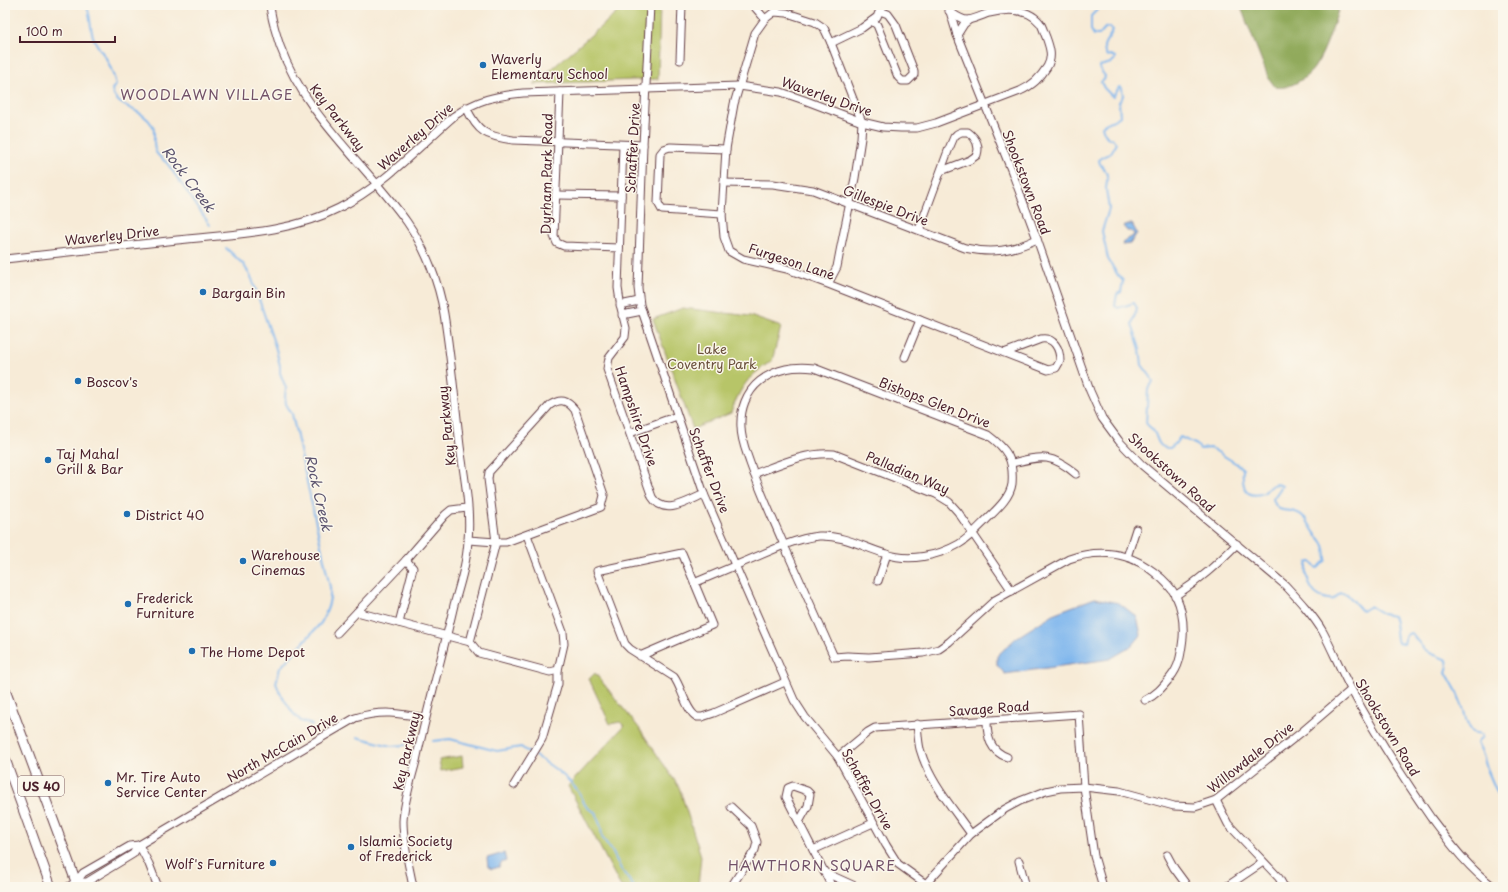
<svg xmlns="http://www.w3.org/2000/svg" width="1508" height="892" font-family="'Playpen Sans',sans-serif">
  <rect width="100%" height="100%" fill="#fbf7ec"/>
  <filter id="ink" filterUnits="userSpaceOnUse"><feTurbulence type="fractalNoise" baseFrequency=".025" numOctaves="2"/><feDisplacementMap in="SourceGraphic" scale="8" xChannelSelector="R" yChannelSelector="G"/><feConvolveMatrix kernelMatrix="1 2 1 2 8 2 1 2 1" color-interpolation-filters="sRGB"/></filter>
  <filter id="wash" filterUnits="userSpaceOnUse"><feTurbulence type="fractalNoise" baseFrequency=".012" numOctaves="4" result="noise"/><feDisplacementMap in="SourceGraphic" scale="16" xChannelSelector="R" yChannelSelector="G"/><feGaussianBlur stdDeviation="0.9" result="paint"/><feColorMatrix in="noise" values="0 0 0 0 0 0 0 0 0 0 0 0 0 0 0 0 0 1.4 0 .05"/><feComposite in="paint" operator="in"/></filter>
  <g filter="url(#wash)">
    <rect width="100%" height="100%" fill="#f7ebd7"/>
    <!-- green -->
    <g fill="#b7c567" stroke="#807249">
      <polygon points="626,5 660,5 658,79 534,84"/>
      <path d="M 683,308 L 750,316 L 781,327 L 772,361 C 749,375 740,387 731,413 L 693,429 L 653,319 Z"/>
      <polygon points="595,673 639,728 679,787 701,856 698,887 621,887 568,786 624,726 620,722 610,724 589,679"/>
      <polygon points="462,756 463,767 441,771 439,760"/>
    </g>
    <!-- forest -->
    <path fill="#91aa5c" stroke="#6e6444" d="M 1240,5 L 1340,5 C 1333,25 1326,51 1314,68 C 1306,79 1288,90 1275,87 L 1268,77 Z"/>
    <!-- water -->
    <g fill="#7db5ed" stroke="#646a8c">
      <polygon points="1132,224 1137,233 1130,244 1122,245 1123,242 1133,236 1134,233 1130,231 1127,231 1123,226 1124,225"/>
      <polygon points="1095,598 1119,603 1137,617 1141,635 1132,646 1110,659 1005,674 997,665 997,656 1016,638 1055,613"/>
      <polygon points="504,853 506,861 501,863 499,867 492,869 488,867 487,858"/>
    </g>
    <g fill="none" stroke-linecap="round" stroke-linejoin="round">
      <!-- stream -->
      <g stroke="#7db5ed" stroke-width="2">
        <path d="M 86,5 C 92,16 89,28 94,39 C 97,46 102,52 106,58 C 110,66 114,76 116,85 L 112,89 C 114,109 142,107 152,125 C 154,127 154,131 154,134 C 154,151 153,152 167,163 L 210,225"/>
        <path d="M 1102,5 L 1091,16 L 1091,30 L 1094,35 L 1099,35 L 1105,28 L 1109,27 L 1113,30 C 1109,40 1099,44 1107,56 L 1110,55 L 1115,57 L 1115,59 L 1111,63 L 1100,66 L 1099,68 L 1105,76 L 1104,80 L 1101,82 L 1104,88 L 1113,97 L 1119,87 L 1122,88 L 1123,96 L 1119,102 L 1120,116 C 1114,121 1107,122 1102,126 C 1103,132 1105,135 1109,139 L 1112,138 L 1116,143 L 1112,151 L 1099,160 L 1100,164 L 1108,174 L 1106,189 L 1109,209 L 1102,231 L 1108,259 L 1117,274 L 1123,281 L 1121,292 L 1117,294 L 1115,306 L 1118,308 L 1134,303 L 1137,308 L 1132,324 L 1140,349 L 1142,365 L 1151,377 L 1153,382 L 1148,389 L 1146,423 C 1148,426 1150,427 1153,430 C 1159,439 1156,448 1170,448 L 1175,444 L 1180,437 L 1197,445 L 1200,449 L 1211,448 L 1237,464 L 1243,469 C 1242,485 1244,500 1264,493 C 1269,487 1275,481 1282,486 L 1273,499 C 1278,516 1286,507 1298,513 C 1307,517 1309,525 1314,532 C 1316,536 1320,538 1322,542 C 1326,547 1326,554 1326,560 L 1318,568 L 1315,567 L 1311,562 L 1308,562 C 1304,575 1310,595 1324,598 C 1327,599 1331,600 1334,599 C 1336,597 1338,595 1341,593 L 1347,594 L 1362,611 L 1370,606 L 1383,614 L 1393,616 C 1397,625 1395,634 1398,643 L 1404,644 L 1406,635 L 1411,633 L 1423,648 L 1430,653 L 1447,660 L 1448,666 L 1446,672 L 1456,690 L 1464,710 L 1466,720 L 1472,732 L 1481,734 L 1482,737 L 1477,743 L 1483,755 L 1487,769 L 1499,797 L 1503,802"/>
        <path d="M 226,248 L 244,265 L 252,279 L 276,349 L 280,366 L 280,373 L 286,388 L 285,396 L 286,404 L 292,414 L 330,587 C 331,602 328,609 321,623 L 280,668 L 276,683 L 280,693 L 293,713 L 301,721 L 312,725"/>
        <polyline points="357,737 391,746 405,745"/>
        <polyline points="433,741 450,739 497,751 521,747 531,754"/>
        <path d="M 535,756 C 551,765 569,778 580,794 C 585,803 583,807 595,812 L 601,827 L 602,837 L 612,851 L 621,869 L 634,887"/>
        <polyline points="1503,813 1503,815"/>
      </g>
    </g>
  </g>
  <g filter="url(#ink)">
    <g fill="none" stroke-linecap="round" stroke-linejoin="round">
      <defs>
        <g id="minor">
          <path d="M 270,5 C 271,19 276,33 280,46 C 306,117 364,162 407,222 C 425,248 439,282 444,314 C 451,357 455,402 460,446 C 464,476 471,509 468,540 C 467,562 460,584 454,605 C 442,657 427,709 416,761 C 411,780 404,802 403,821 C 403,844 409,865 413,887"/>
          <polyline points="650,5 643,145 638,288 640,305 704,494 794,700 805,717 838,757 886,845 898,864 930,887"/>
          <polyline points="753,5 765,19"/>
          <path d="M 948,5 L 957,35 L 1012,172 L 1037,239 L 1090,391 L 1102,418 L 1119,441 L 1142,465 L 1285,585 C 1299,600 1313,615 1323,632 C 1333,651 1341,671 1351,689 C 1375,734 1402,776 1431,818 C 1450,843 1468,868 1494,887"/>
          <polyline points="872,21 877,25 898,77 902,81 908,81 914,75 914,71 896,25 888,14 880,11"/>
          <polyline points="957,35 964,24 969,20"/>
          <polyline points="831,43 862,28 877,17 882,5"/>
          <polyline points="680,60 682,5"/>
          <polyline points="560,92 554,236 557,243 564,246 619,248"/>
          <path d="M 466,107 C 478,133 486,136 513,140 L 643,145"/>
          <path d="M 623,145 L 618,288 L 621,308 L 626,328 L 625,337 L 609,358 L 607,369 L 652,497 C 664,517 688,501 704,494"/>
          <path d="M 724,183 L 773,184 L 813,190 L 965,248 C 992,254 1012,251 1037,239"/>
          <polyline points="556,195 621,196"/>
          <polyline points="722,214 662,210 658,203 660,154 664,149 670,147 726,149"/>
          <path d="M 919,230 L 948,151 L 954,137 L 957,134 L 961,132 L 968,132 C 976,138 980,145 977,155 L 970,160 L 941,171"/>
          <path d="M 5,259 C 62,253 119,246 177,240 C 231,234 288,234 339,208 C 383,186 417,148 454,116 C 478,99 495,96 523,93 L 739,86 L 781,92 L 804,100 L 862,122 L 883,127 L 901,128 L 917,128 L 936,123 L 1020,91 C 1033,85 1040,78 1047,67 C 1053,57 1050,48 1046,37 C 1044,33 1043,27 1040,23 C 1028,8 1006,9 989,13 C 983,15 975,19 968,20 C 961,20 955,15 949,11"/>
          <path d="M 828,284 L 837,267 L 840,251 L 855,178 L 861,138 L 862,122 L 831,43 L 824,28 L 815,22 L 787,13 L 774,12 L 765,19 L 755,33 L 734,104 L 726,149 L 722,214 L 724,237 L 729,251 L 743,259 L 787,269 L 828,284 L 1048,370 L 1056,368 L 1060,361 C 1060,349 1054,337 1041,339 L 1004,353"/>
          <polyline points="620,305 639,301"/>
          <polyline points="622,315 642,311"/>
          <polyline points="905,357 920,320"/>
          <polyline points="630,433 677,416"/>
          <path d="M 1012,463 C 1042,456 1051,453 1076,474"/>
          <path d="M 754,474 C 780,464 806,452 834,454 L 936,494 L 949,502 L 958,512 L 1012,591"/>
          <path d="M 468,540 L 496,542 L 488,479 L 489,472 L 550,405 C 561,398 567,400 575,410 L 604,495 L 601,507 L 506,542 L 496,542 L 470,642"/>
          <polyline points="1127,557 1136,529"/>
          <polyline points="878,581 887,554"/>
          <path d="M 694,583 L 784,545 C 772,517 760,491 750,463 C 746,451 741,440 741,427 C 740,410 746,392 760,381 C 777,368 794,366 814,368 L 988,435 C 1007,449 1014,459 1012,484 C 1010,498 996,510 986,520 C 978,528 969,538 959,544 C 938,556 909,562 886,554 C 863,547 843,535 819,536 C 806,537 795,541 784,545 L 834,657 L 847,656 L 869,657 L 923,653 L 939,649 L 949,642 L 995,600 L 1069,559 C 1087,553 1107,551 1126,557 C 1144,562 1167,580 1176,596 C 1182,609 1184,624 1183,638 C 1181,654 1180,666 1170,678 C 1162,688 1156,695 1145,700"/>
          <path d="M 1175,596 C 1200,580 1216,565 1237,544"/>
          <polyline points="357,612 470,642 479,653 550,672 558,670 564,644 563,632 527,535"/>
          <polyline points="399,623 413,568 406,560"/>
          <polyline points="337,633 406,560 445,515 451,510 467,508"/>
          <path d="M 640,656 L 712,625 L 682,553 L 597,571 L 625,644 L 630,649 L 674,677 C 682,688 686,711 697,717 L 702,717 L 714,713 L 785,682"/>
          <path d="M 987,721 C 987,737 990,751 1007,757"/>
          <path d="M 917,724 C 918,732 918,741 920,749 C 929,781 952,807 971,834"/>
          <polyline points="838,757 868,732 875,728 1079,714 1084,787 1094,856 1103,887"/>
          <polyline points="514,785 542,739 558,684 558,670"/>
          <polyline points="1216,800 1228,824 1279,878 1284,887"/>
          <polyline points="731,807 751,826 757,842 755,850 731,887"/>
          <polyline points="799,822 808,806 810,794 807,791 793,786 788,788 786,797 832,887"/>
          <polyline points="139,845 149,864 158,887"/>
          <polyline points="813,850 873,823"/>
          <polyline points="1167,855 1174,868 1188,887"/>
          <polyline points="1019,861 1026,887"/>
          <polyline points="824,872 857,887"/>
          <polyline points="76,882 87,882 133,854 139,845"/>
          <path d="M 68,887 L 76,882 L 83,873 L 130,846 L 139,845 L 355,718 C 381,710 399,713 425,718"/>
          <polyline points="923,887 971,834 1005,809 1020,801 1046,791 1060,788 1084,787 1119,791 1174,806 1195,807 1216,800 1303,731 1351,690"/>
          <polyline points="1226,887 1263,862"/>
        </g>
        <g id="major">
          <polyline points="5,690 78,887"/>
          <polyline points="5,759 51,887"/>
        </g>
      </defs>
      <!-- minor casing -->
      <use href="#minor" stroke="#643e45" stroke-width="9"/>
      <!-- major casing -->
      <use href="#major" stroke="#643e45" stroke-width="11"/>
      <!-- minor -->
      <use href="#minor" stroke="#fff" stroke-width="7"/>
      <!-- major -->
      <use href="#major" stroke="#fff" stroke-width="9"/>
    </g>
  </g>
  <!-- markers -->
  <g fill="#1f6fb2" stroke="#fbf7ec" stroke-width="1.5">
    <circle cx="483" cy="65" r="4"/>
    <circle cx="203" cy="292" r="4"/>
    <circle cx="78" cy="381" r="4"/>
    <circle cx="48" cy="460" r="4"/>
    <circle cx="127" cy="514" r="4"/>
    <circle cx="243" cy="561" r="4"/>
    <circle cx="128" cy="604" r="4"/>
    <circle cx="192" cy="651" r="4"/>
    <circle cx="108" cy="783" r="4"/>
    <circle cx="351" cy="847" r="4"/>
    <circle cx="273" cy="863" r="4"/>
  </g>
  <g text-anchor="middle" dominant-baseline="central" stroke-width="3" stroke-linejoin="round" paint-order="stroke">
    <!-- shield labels -->
    <rect fill="#fbf7ec" stroke="#7f6065" stroke-width="1" x="18" y="776" width="46" height="20" rx="3"/>
    <g font-size="12" font-weight="bold" fill="#4a1f2b">
      <text x="41" y="786">US 40</text>
    </g>
    <!-- poi labels -->
    <g font-size="13" fill="#4a1f2b" stroke="#fbf7ec" text-anchor="start">
      <text x="491" y="58">Waverly<tspan x="491" dy="15">Elementary School</tspan></text>
      <text x="211" y="292">Bargain Bin</text>
      <text x="86" y="381">Boscov's</text>
      <text x="56" y="453">Taj Mahal<tspan x="56" dy="15">Grill &amp; Bar</tspan></text>
      <text x="135" y="514">District 40</text>
      <text x="251" y="554">Warehouse<tspan x="251" dy="15">Cinemas</tspan></text>
      <text x="136" y="597">Frederick<tspan x="136" dy="15">Furniture</tspan></text>
      <text x="200" y="651">The Home Depot</text>
      <text x="116" y="776">Mr. Tire Auto<tspan x="116" dy="15">Service Center</tspan></text>
      <text x="359" y="840">Islamic Society<tspan x="359" dy="15">of Frederick</tspan></text>
      <text x="265" y="863" text-anchor="end">Wolf's Furniture</text>
    </g>
    <!-- street labels -->
    <g font-size="13" fill="#4a1f2b" stroke="#fbf7ec">
      <text transform="translate(827 96) rotate(19)">Waverley Drive</text>
      <text transform="translate(338 117) rotate(52)">Key Parkway</text>
      <text transform="translate(415 136) rotate(-41)">Waverley Drive</text>
      <text transform="translate(632 148) rotate(-87)">Schaffer Drive</text>
      <text transform="translate(546 174) rotate(-89)">Dyrham Park Road</text>
      <text transform="translate(1027 182) rotate(69)">Shookstown Road</text>
      <text transform="translate(886 205) rotate(21)">Gillespie Drive</text>
      <text transform="translate(112 235) rotate(-6)">Waverley Drive</text>
      <text transform="translate(792 261) rotate(18)">Furgeson Lane</text>
      <text transform="translate(935 402) rotate(21)">Bishops Glen Drive</text>
      <text transform="translate(637 416) rotate(71)">Hampshire Drive</text>
      <text transform="translate(446 426) rotate(-96)">Key Parkway</text>
      <text transform="translate(710 470) rotate(69)">Schaffer Drive</text>
      <text transform="translate(908 472) rotate(23)">Palladian Way</text>
      <text transform="translate(1172 472) rotate(42)">Shookstown Road</text>
      <text transform="translate(989 708) rotate(-4)">Savage Road</text>
      <text transform="translate(1388 727) rotate(59)">Shookstown Road</text>
      <text transform="translate(282 747) rotate(-30)">North McCain Drive</text>
      <text transform="translate(406 751) rotate(-77)">Key Parkway</text>
      <text transform="translate(1250 757) rotate(-38)">Willowdale Drive</text>
      <text transform="translate(868 789) rotate(61)">Schaffer Drive</text>
    </g>
    <!-- park labels -->
    <g font-size="13" fill="#6b513d" stroke="#fbf7ec">
      <text x="712" y="348">Lake<tspan x="712" dy="15">Coventry Park</tspan></text>
    </g>
    <!-- neighbourhood labels -->
    <g font-size="14" letter-spacing="1" fill="#725168" stroke="#fbf7ec">
      <text x="207" y="94">WOODLAWN VILLAGE</text>
      <text x="812" y="865">HAWTHORN SQUARE</text>
    </g>
    <!-- water labels -->
    <g font-size="14" font-style="italic" fill="#5c546f" stroke="#fbf7ec">
      <text transform="translate(189 179) rotate(53)">Rock Creek</text>
      <text transform="translate(319 493) rotate(77)">Rock Creek</text>
    </g>
  </g>
  <!-- margin -->
  <rect width="1508" height="892" fill="none" stroke="#fbf7ec" stroke-width="20"/>
  <!-- scale -->
  <path d="M20 36v6h95v-6" fill="none" stroke="#4a1f2b" stroke-width="2"/>
  <text x="26" y="36" font-size="12" fill="#4a1f2b" stroke="#fbf7ec" stroke-width="3" paint-order="stroke">100 m</text>
</svg>
